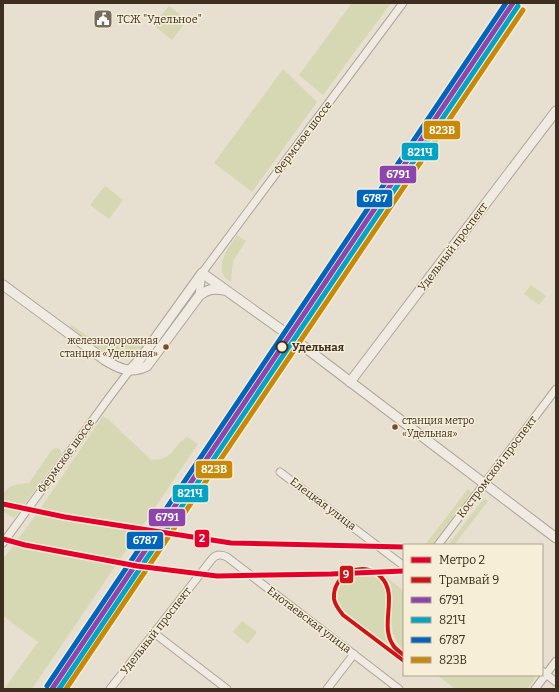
<svg xmlns="http://www.w3.org/2000/svg" width="559" height="692" font-family="Bitter,serif">
  <rect width="100%" height="100%" fill="#e7e0d1"/>
  <!-- green -->
  <g fill="#d6d7b3">
    <polygon points="352,3 391,3 323,95 299,75"/>
    <polygon points="169,6 187,20 172,40 153,25"/>
    <polygon points="283,69 317,102 252,192 214,163"/>
    <polygon points="105,186 123,200 109,219 90,205"/>
    <path d="M 237,235 L 246,241 L 233,261 L 231,282 C 229,281 226,279 224,276 C 216,262 230,246 237,235 Z"/>
    <polygon points="531,285 546,296 539,305 524,294"/>
    <path d="M 72,325 L 86,335 L 92,337 L 144,338 L 149,340 C 143,347 137,356 127,358 C 113,362 82,336 70,327 Z"/>
    <path d="M 103,416 L 109,420 L 151,460 C 175,460 171,447 187,437 L 198,444 L 32,689 L 4,689 L 38,642 L 3,616 L 3,559 L 36,515 Z"/>
    <path d="M 55,448 L 60,449 L 62,453 L 15,517 L 12,517 L 3,511 C 3,506 2,499 4,494 C 8,484 19,484 29,483 L 51,451 Z"/>
    <polygon points="468,489 472,492 432,545 425,545"/>
    <polygon points="485,499 488,501 454,545 448,545 481,502"/>
    <path d="M 359,571 C 363,571 368,571 371,573 C 394,583 384,612 386,632 C 387,636 389,640 390,644 L 389,646 C 380,639 372,633 363,627 C 350,617 330,605 339,585 C 344,575 349,573 359,571 Z"/>
    <path d="M 386,577 L 404,591 L 404,650 C 391,640 390,620 391,605 C 392,599 393,591 391,585 C 390,583 387,580 386,577 Z"/>
    <polygon points="242,621 257,632 248,644 233,632"/>
    <path d="M 437,675 L 535,675 C 535,680 530,685 527,689 L 455,689 Z"/>
  </g>
  <g fill="none" stroke-linecap="round" stroke-linejoin="round">
    <defs>
      <g id="minor">
        <polyline points="199,296 202,273 403,3"/>
        <polyline points="280,472 404,566"/>
        <polyline points="3,543 111,395 130,370"/>
        <polyline points="438,545 556,389"/>
        <polyline points="154,633 227,689"/>
        <polyline points="542,671 556,682"/>
        <path d="M 110,689 L 212,559 C 216,554 221,554 227,557 L 399,689"/>
        <polyline points="327,689 354,654"/>
        <polyline points="535,689 556,661"/>
      </g>
      <g id="tertiary">
        <path d="M 3,285 L 105,360 C 119,369 131,374 147,366 L 199,296 C 208,289 213,288 224,290"/>
        <polyline points="130,370 141,358 202,273 290,336 556,538"/>
        <polyline points="350,382 556,111"/>
      </g>
    </defs>
    <!-- minor casing -->
    <use href="#minor" stroke="#ada599" stroke-width="9"/>
    <!-- tertiary casing -->
    <use href="#tertiary" stroke="#ada599" stroke-width="11"/>
    <!-- minor -->
    <use href="#minor" stroke="#efebe3" stroke-width="7"/>
    <!-- tertiary -->
    <use href="#tertiary" stroke="#efebe3" stroke-width="9"/>
    <defs>
      <polyline id="rail-1" points="52,689 513,3"/>
      <polyline id="rail-2" points="59,689 518,6"/>
      <polyline id="rail-3" points="47,686 506,3"/>
      <polyline id="rail-4" points="66,689 523,10"/>
    </defs>
    <!-- rail-1 casing -->
    <use href="#rail-1" stroke="#f7eed8" stroke-width="8"/>
    <!-- rail-2 casing -->
    <use href="#rail-2" stroke="#f7eed8" stroke-width="8"/>
    <!-- rail-3 casing -->
    <use href="#rail-3" stroke="#f7eed8" stroke-width="8"/>
    <!-- rail-4 casing -->
    <use href="#rail-4" stroke="#f7eed8" stroke-width="8"/>
    <!-- rail-1 -->
    <use href="#rail-1" stroke="#8e44ad" stroke-width="5"/>
    <!-- rail-2 -->
    <use href="#rail-2" stroke="#03a3c5" stroke-width="5"/>
    <!-- rail-3 -->
    <use href="#rail-3" stroke="#0065bd" stroke-width="5"/>
    <!-- rail-4 -->
    <use href="#rail-4" stroke="#c88808" stroke-width="5"/>
    <defs>
      <path id="tram-1" d="M 404,655 C 400,652 395,649 393,645 C 379,625 399,595 381,577 C 363,559 332,574 334,599 C 335,605 339,610 343,615 L 404,661"/>
    </defs>
    <!-- tram-1 casing -->
    <use href="#tram-1" stroke="#f7eed8" stroke-width="7"/>
    <!-- tram-1 -->
    <use href="#tram-1" stroke="#ce1417" stroke-width="4"/>
    <defs>
      <g id="metro-1">
        <polyline points="3,504 65,517 231,543 404,547"/>
        <polyline points="3,539 25,545 137,566 217,576 331,574 404,571"/>
      </g>
    </defs>
    <!-- metro-1 casing -->
    <use href="#metro-1" stroke="#f7eed8" stroke-width="8"/>
    <!-- metro-1 -->
    <use href="#metro-1" stroke="#e4002b" stroke-width="5"/>
  </g>
  <!-- icons -->
  <defs>
    <symbol id="civic-square" viewBox="-11 -11 22 22"><rect x="-9" y="-9" width="18" height="18" rx="4" fill="#786c5e" stroke="#f7eed8"/><path d="M-.6-6.5H3V-4.5H.6V-3L4-1V1h2V6H-6V1h2V-1L-.6-3ZM-1.2 2.5V6h2.4V2.5Z" fill="#fff"/></symbol>
  </defs>
  <g fill-rule="evenodd">
    <use href="#civic-square" x="92" y="8" width="22" height="22"/>
  </g>
  <!-- markers -->
  <g fill="#7a4b2a" stroke="#f7eed8" stroke-width="1.5">
    <circle cx="166" cy="347" r="3.5"/>
    <circle cx="395" cy="427" r="3.5"/>
  </g>
  <circle fill="#f7eed8" stroke="#3d2e20" stroke-width="2" cx="282" cy="347" r="5.5"/>
  <g text-anchor="middle" dominant-baseline="central" stroke-width="3" stroke-linejoin="round" paint-order="stroke">
    <!-- bus labels -->
    <g font-size="10" fill="#3d2e20" stroke="#f7eed8" text-anchor="end">
      <text x="158" y="341">железнодорожная<tspan x="158" dy="13">станция «Удельная»</tspan></text>
      <text x="402" y="421" text-anchor="start">станция метро<tspan x="402" dy="13">«Удельная»</tspan></text>
    </g>
    <!-- poi labels -->
    <g font-size="11" fill="#3d2e20" stroke="#f7eed8" text-anchor="start">
      <text x="117" y="19">ТСЖ "Удельное"</text>
    </g>
    <!-- street labels -->
    <g font-size="11" fill="#3d2e20" stroke="#f7eed8">
      <text transform="translate(303 138) rotate(-53)">Фермское шоссе</text>
      <text transform="translate(453 247) rotate(-53)">Удельный проспект</text>
      <text transform="translate(66 456) rotate(-54)">Фермское шоссе</text>
      <text transform="translate(497 467) rotate(-53)">Костромской проспект</text>
      <text transform="translate(323 504) rotate(37)">Елецкая улица</text>
      <text transform="translate(309 620) rotate(37)">Енотаевская улица</text>
      <text transform="translate(156 631) rotate(-52)">Удельный проспект</text>
    </g>
    <!-- stop labels -->
    <g font-size="11" font-weight="bold" fill="#3d2e20" stroke="#f7eed8" text-anchor="start">
      <text x="292" y="347">Удельная</text>
    </g>
  </g>
  <g stroke="#f7eed8" stroke-width="1.5">
    <rect x="423" y="120" width="38" height="20" rx="4" fill="#c88808"/>
    <rect x="401" y="142" width="38" height="19" rx="4" fill="#03a3c5"/>
    <rect x="379" y="165" width="38" height="19" rx="4" fill="#8e44ad"/>
    <rect x="356" y="189" width="37" height="19" rx="4" fill="#0065bd"/>
    <rect x="195" y="460" width="38" height="19" rx="4" fill="#c88808"/>
    <rect x="172" y="484" width="37" height="19" rx="4" fill="#03a3c5"/>
    <rect x="148" y="508" width="38" height="19" rx="4" fill="#8e44ad"/>
    <rect x="194" y="529" width="16" height="19" rx="4" fill="#e4002b"/>
    <rect x="126" y="531" width="38" height="19" rx="4" fill="#0065bd"/>
    <rect x="339" y="565" width="15" height="19" rx="4" fill="#ce1417"/>
  </g>
  <g font-size="11" text-anchor="middle" font-weight="bold" fill="#fff">
    <text x="442" y="134">823В</text>
    <text x="420" y="156">821Ч</text>
    <text x="398" y="178">6791</text>
    <text x="375" y="202">6787</text>
    <text x="214" y="473">823В</text>
    <text x="190" y="497">821Ч</text>
    <text x="167" y="521">6791</text>
    <text x="202" y="542">2</text>
    <text x="145" y="544">6787</text>
    <text x="346" y="578">9</text>
  </g>
  <!-- border -->
  <rect width="559" height="692" fill="none" stroke="#3d2e20" stroke-width="8"/>
  <!-- legend -->
  <rect x="403" y="544" width="140" height="132" fill="#f7eed8" stroke="#ada18e"/>
  <rect x="411" y="557" width="20" height="6" fill="#e4002b" stroke="#ada18e"/>
  <text x="439" y="564" font-size="12" fill="#3d2e20">Метро 2</text>
  <rect x="411" y="577" width="20" height="6" fill="#ce1417" stroke="#ada18e"/>
  <text x="439" y="584" font-size="12" fill="#3d2e20">Трамвай 9</text>
  <rect x="411" y="597" width="20" height="6" fill="#8e44ad" stroke="#ada18e"/>
  <text x="439" y="604" font-size="12" fill="#3d2e20">6791</text>
  <rect x="411" y="617" width="20" height="6" fill="#03a3c5" stroke="#ada18e"/>
  <text x="439" y="624" font-size="12" fill="#3d2e20">821Ч</text>
  <rect x="411" y="637" width="20" height="6" fill="#0065bd" stroke="#ada18e"/>
  <text x="439" y="644" font-size="12" fill="#3d2e20">6787</text>
  <rect x="411" y="657" width="20" height="6" fill="#c88808" stroke="#ada18e"/>
  <text x="439" y="664" font-size="12" fill="#3d2e20">823В</text>
</svg>
